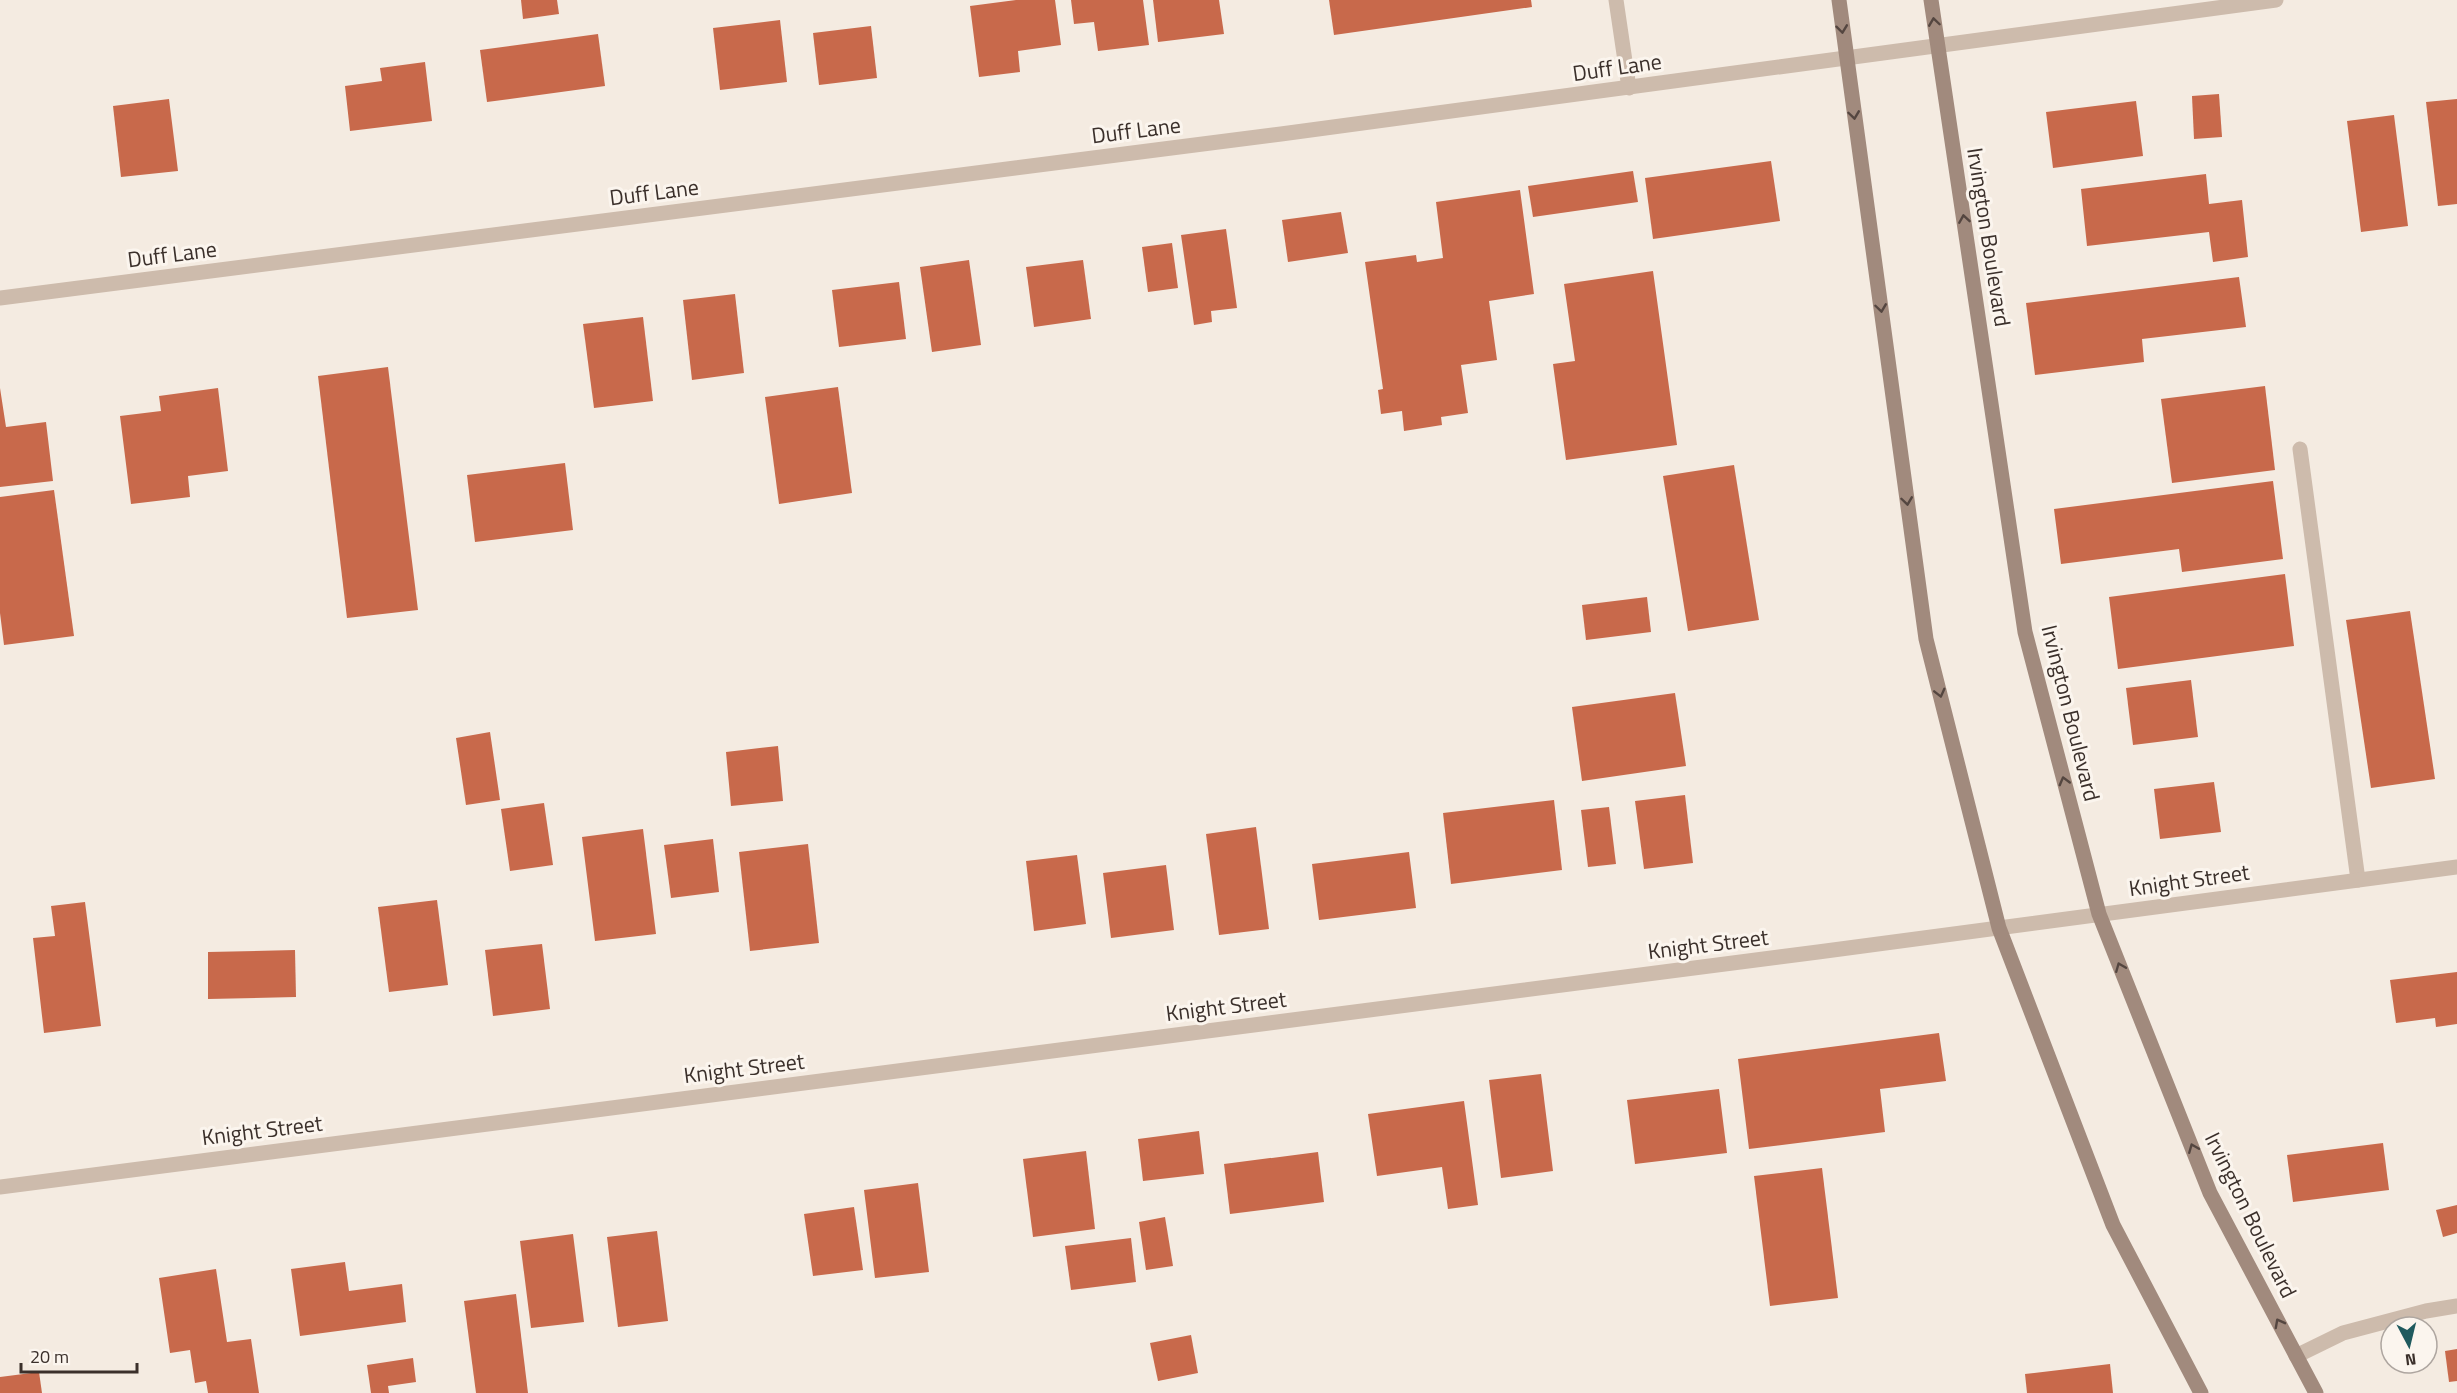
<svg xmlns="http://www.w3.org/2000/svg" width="2457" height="1393" font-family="'Titillium Web',sans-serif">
  <rect width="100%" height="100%" fill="#f4ebe1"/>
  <!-- building -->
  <g fill="#c8694b">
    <polygon points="521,0 557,0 559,14 523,19"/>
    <polygon points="1016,0 1055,0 1061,45 1018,51 1020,72 979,77 970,6"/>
    <polygon points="1071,0 1143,0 1149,45 1098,51 1094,22 1074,24"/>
    <polygon points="1153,0 1219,0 1224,34 1158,42"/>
    <polygon points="1329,0 1531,0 1532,7 1334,35"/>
    <polygon points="780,20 787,82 720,90 713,28"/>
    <polygon points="871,26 877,78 819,85 813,33"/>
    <polygon points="598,34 605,86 487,102 480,50"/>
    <polygon points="425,62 432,121 350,131 345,86 382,81 380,68"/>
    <polygon points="2219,94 2222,137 2194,139 2192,96"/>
    <polygon points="169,99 178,171 121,177 113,106"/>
    <polygon points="2457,99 2457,204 2438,206 2426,102"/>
    <polygon points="2136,101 2143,156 2053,168 2046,112"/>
    <polygon points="2394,115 2408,226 2361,232 2347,121"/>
    <polygon points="1771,161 1780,221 1653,239 1645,178"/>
    <polygon points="1633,171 1638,202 1533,217 1528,186"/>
    <polygon points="2206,174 2209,204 2242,200 2248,257 2213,262 2209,232 2087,246 2081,189"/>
    <polygon points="1520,190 1534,294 1489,301 1497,360 1461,365 1468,413 1441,417 1442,425 1404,431 1402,411 1381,414 1378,390 1383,389 1365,262 1416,255 1417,262 1443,258 1436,202"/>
    <polygon points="1341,212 1348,253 1288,262 1282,220"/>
    <polygon points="1226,229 1237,308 1211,311 1212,322 1194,325 1181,235"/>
    <polygon points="1172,243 1178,288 1148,292 1142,247"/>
    <polygon points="969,260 981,345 932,352 920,267"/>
    <polygon points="1083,260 1091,319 1034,327 1026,267"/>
    <polygon points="1653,271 1677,445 1566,460 1553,364 1575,361 1564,284"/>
    <polygon points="2239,277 2246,327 2142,339 2144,362 2035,375 2026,303"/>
    <polygon points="899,282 906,339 839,347 832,290"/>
    <polygon points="735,294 744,373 692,380 683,300"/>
    <polygon points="643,317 653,401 594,408 583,324"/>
    <polygon points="388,367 418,610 347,618 318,376"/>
    <polygon points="2265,386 2275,470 2172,483 2161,399"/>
    <polygon points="838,387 852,493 779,504 765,397"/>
    <polygon points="0,388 6,427 46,422 53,481 0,487"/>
    <polygon points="218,388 228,471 188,476 190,497 131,504 120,416 161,411 159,396"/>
    <polygon points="565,463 573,530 475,542 467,475"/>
    <polygon points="1734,465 1759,620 1688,631 1663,476"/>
    <polygon points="2273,481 2283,559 2182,572 2179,549 2061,564 2054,509"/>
    <polygon points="54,490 74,636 4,645 0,613 0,497"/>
    <polygon points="2285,574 2294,646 2118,669 2109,597"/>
    <polygon points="1647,597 1651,632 1586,640 1582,605"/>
    <polygon points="2410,611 2435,779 2371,788 2346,620"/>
    <polygon points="2191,680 2198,737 2133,745 2126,688"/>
    <polygon points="1675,693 1686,766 1582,781 1572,707"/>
    <polygon points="490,732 500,800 466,805 456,738"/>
    <polygon points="778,746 783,801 731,806 726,752"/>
    <polygon points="2214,782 2221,832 2160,839 2154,789"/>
    <polygon points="1685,795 1693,863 1644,869 1635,801"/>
    <polygon points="1554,800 1562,870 1451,884 1443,813"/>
    <polygon points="544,803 553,865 510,871 501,809"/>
    <polygon points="1609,807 1616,864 1588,867 1581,810"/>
    <polygon points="1256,827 1269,929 1219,935 1206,834"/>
    <polygon points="643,829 656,934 595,941 582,837"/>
    <polygon points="713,839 719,892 671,898 664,845"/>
    <polygon points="808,844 819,943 750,951 739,852"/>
    <polygon points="1409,852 1416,908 1319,920 1312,864"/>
    <polygon points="1077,855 1086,924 1034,931 1026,861"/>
    <polygon points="1166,865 1174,930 1111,938 1103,873"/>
    <polygon points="437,900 448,985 389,992 378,907"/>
    <polygon points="85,902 101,1026 44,1033 33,938 55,936 51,906"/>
    <polygon points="542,944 550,1009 493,1016 485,950"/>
    <polygon points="295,950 296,997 208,999 208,952"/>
    <polygon points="2457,972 2457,1024 2436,1027 2435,1018 2396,1023 2390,980"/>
    <polygon points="1939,1033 1946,1081 1880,1089 1885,1132 1749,1149 1738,1059"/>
    <polygon points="1541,1074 1553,1171 1501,1178 1489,1080"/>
    <polygon points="1719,1089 1727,1153 1635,1164 1627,1100"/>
    <polygon points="1464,1101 1478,1205 1448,1209 1442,1167 1377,1176 1368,1114"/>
    <polygon points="1199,1131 1204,1174 1143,1181 1138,1139"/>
    <polygon points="2383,1143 2389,1190 2293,1202 2287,1155"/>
    <polygon points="1086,1151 1095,1229 1033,1237 1023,1159"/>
    <polygon points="1318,1152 1324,1202 1230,1214 1224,1164"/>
    <polygon points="1822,1168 1838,1298 1770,1306 1754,1176"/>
    <polygon points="918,1183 929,1272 875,1278 864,1190"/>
    <polygon points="2457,1205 2457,1233 2443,1237 2436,1210"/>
    <polygon points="854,1207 863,1270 813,1276 804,1214"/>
    <polygon points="1165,1217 1173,1266 1146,1270 1139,1222"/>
    <polygon points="657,1231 668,1321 618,1327 607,1237"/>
    <polygon points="573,1234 584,1322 531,1328 520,1241"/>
    <polygon points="1131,1238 1136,1282 1071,1290 1065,1246"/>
    <polygon points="345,1262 349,1291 402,1284 406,1322 300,1336 291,1269"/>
    <polygon points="216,1269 227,1342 251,1339 259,1393 208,1393 206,1381 195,1383 190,1350 170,1353 159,1278"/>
    <polygon points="516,1294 528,1393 476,1393 464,1301"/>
    <polygon points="1191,1335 1198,1373 1158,1381 1150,1343"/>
    <polygon points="2457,1349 2457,1381 2449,1382 2445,1351"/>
    <polygon points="413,1358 416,1382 388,1386 389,1393 371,1393 367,1365"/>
    <polygon points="2110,1364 2113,1393 2027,1393 2025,1374"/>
    <polygon points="39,1372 42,1393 0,1393 0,1377"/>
  </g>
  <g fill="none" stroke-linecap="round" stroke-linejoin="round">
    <!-- lane -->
    <g stroke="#cdbbac" stroke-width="15">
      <polyline points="1616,0 1629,88"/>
      <polyline points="2300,449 2358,880"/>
      <polyline points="2296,1356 2343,1333 2426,1311 2457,1306"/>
    </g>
    <!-- street -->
    <g stroke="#cdbbac" stroke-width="15">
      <polyline points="0,298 1281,134 2276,0"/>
      <polyline points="0,1187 1818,952 2457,867"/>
    </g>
    <!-- secondary -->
    <g stroke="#a18a7d" stroke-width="15">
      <polyline points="1839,0 1926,639 1999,928 2113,1225 2201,1393"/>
      <polyline points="1931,0 2025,632 2099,914 2210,1193 2316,1393"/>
    </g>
  </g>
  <!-- one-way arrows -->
  <defs><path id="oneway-chevron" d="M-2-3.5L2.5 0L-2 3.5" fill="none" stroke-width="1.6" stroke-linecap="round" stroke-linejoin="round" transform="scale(1.5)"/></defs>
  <g stroke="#544640">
    <use href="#oneway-chevron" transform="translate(1934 22) rotate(-98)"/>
    <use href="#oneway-chevron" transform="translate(1842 29) rotate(83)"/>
    <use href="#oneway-chevron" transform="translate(1854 115) rotate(82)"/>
    <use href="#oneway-chevron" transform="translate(1964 219) rotate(-99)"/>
    <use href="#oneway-chevron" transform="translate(1881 308) rotate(82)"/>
    <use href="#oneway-chevron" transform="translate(1907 501) rotate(82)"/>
    <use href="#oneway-chevron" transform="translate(1940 693) rotate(76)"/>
    <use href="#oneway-chevron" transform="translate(2064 781) rotate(-105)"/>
    <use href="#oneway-chevron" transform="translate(2120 967) rotate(-112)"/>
    <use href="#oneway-chevron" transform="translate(2193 1148) rotate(-112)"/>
    <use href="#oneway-chevron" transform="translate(2279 1323) rotate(-118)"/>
  </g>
  <g text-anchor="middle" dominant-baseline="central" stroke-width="6" stroke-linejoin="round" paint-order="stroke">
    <!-- street labels -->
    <g font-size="22" fill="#3b302b" stroke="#fbf5ee">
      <text transform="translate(1617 67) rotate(-8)">Duff Lane</text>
      <text transform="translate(1136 130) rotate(-7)">Duff Lane</text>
      <text transform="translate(654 192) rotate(-7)">Duff Lane</text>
      <text transform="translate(1989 237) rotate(81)">Irvington Boulevard</text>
      <text transform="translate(172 254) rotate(-7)">Duff Lane</text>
      <text transform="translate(2071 713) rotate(76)">Irvington Boulevard</text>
      <text transform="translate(2189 880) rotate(-8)">Knight Street</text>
      <text transform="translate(1708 944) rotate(-7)">Knight Street</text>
      <text transform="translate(1226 1006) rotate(-7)">Knight Street</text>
      <text transform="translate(744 1068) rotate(-7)">Knight Street</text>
      <text transform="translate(262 1130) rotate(-7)">Knight Street</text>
      <text transform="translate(2251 1215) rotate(64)">Irvington Boulevard</text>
    </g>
  </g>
  <!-- north arrow -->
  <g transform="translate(2409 1345) rotate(173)"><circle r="28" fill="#fbf5ee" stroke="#aea6a0" stroke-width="1.5"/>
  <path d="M0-4.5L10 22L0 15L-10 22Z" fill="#1f5a5e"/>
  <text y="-9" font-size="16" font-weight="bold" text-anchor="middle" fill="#3b302b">N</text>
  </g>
  <!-- scale -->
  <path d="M21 1363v9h116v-9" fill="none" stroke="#3b302b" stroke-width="3"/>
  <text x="30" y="1363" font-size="18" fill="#3b302b" stroke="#fbf5ee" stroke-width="4.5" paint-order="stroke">20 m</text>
</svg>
